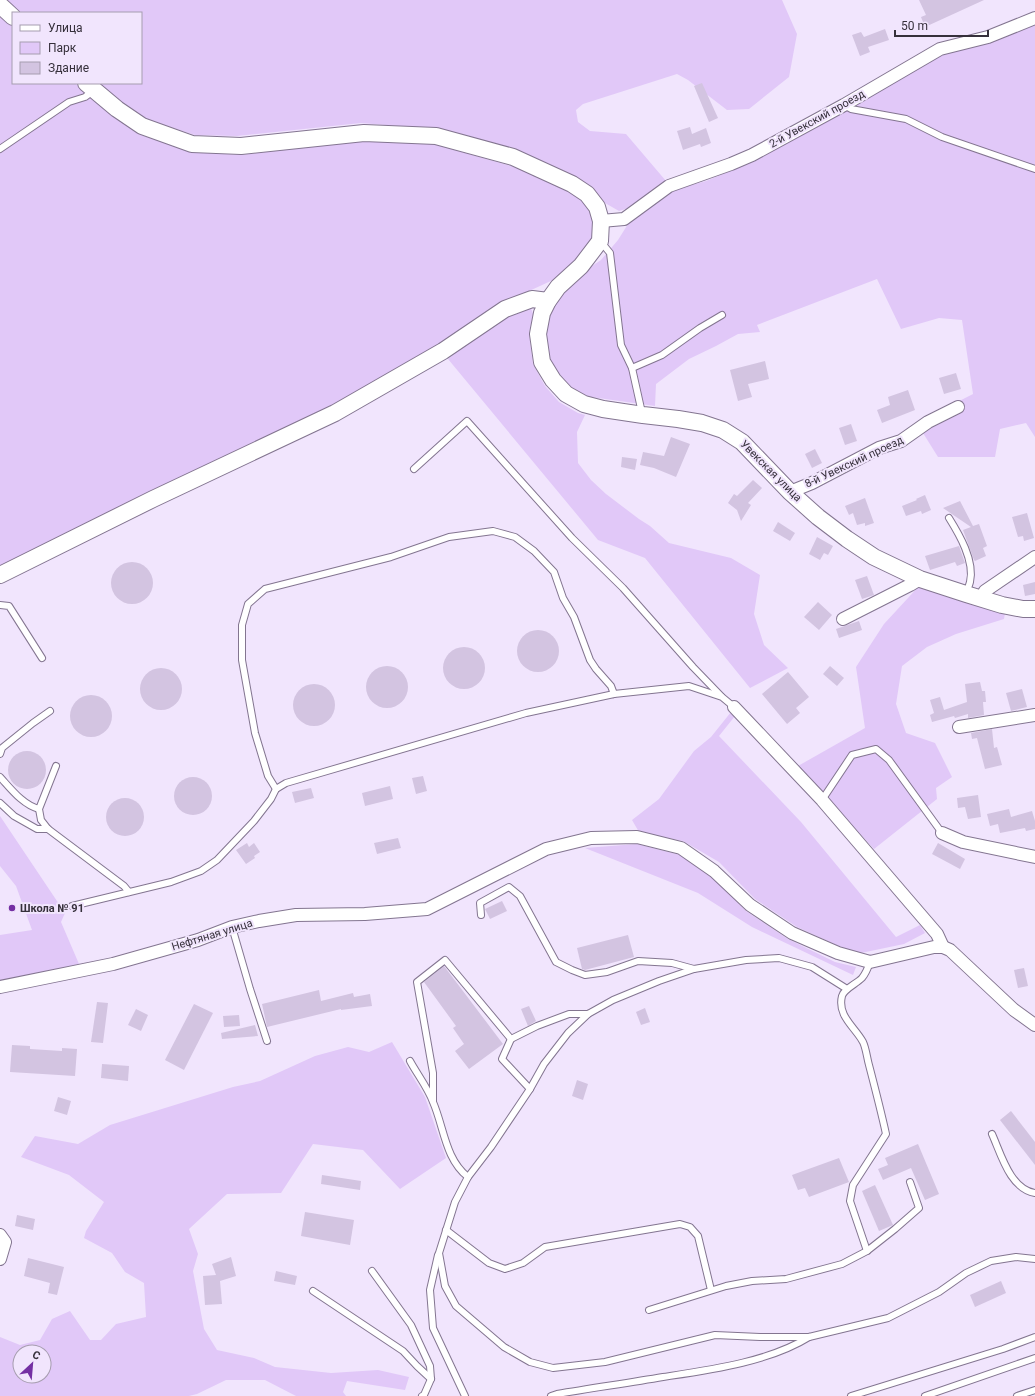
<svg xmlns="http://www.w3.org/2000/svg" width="1035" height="1396" font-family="Roboto,sans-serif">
  <rect width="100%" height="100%" fill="#f1e5fd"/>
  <!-- green -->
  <g fill="#e1c8f8" fill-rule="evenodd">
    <polygon points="5,0 782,0 797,34 789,77 749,109 727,110 688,80 677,74 583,104 576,110 578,122 590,131 626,134 666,181 629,208 619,211 605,203 590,187 576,177 511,150 435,129 361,123 237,136 195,135 145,119 120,104 97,83 141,83 141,13 19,13"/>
    <polygon points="0,15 13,27 13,83 75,83 110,114 138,134 192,152 241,155 364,140 434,144 521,169 569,190 582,198 590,210 593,222 593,235 588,246 573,263 553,280 492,308 436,347 339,402 0,568"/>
    <polygon points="1035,22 1035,437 1026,423 1000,429 995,457 938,457 923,433 922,420 973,394 962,320 939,318 901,329 877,279 757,325 760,332 738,334 716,346 689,359 656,384 655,406 584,396 569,388 558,376 549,360 545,335 549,314 562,293 589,268 601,260 618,240 628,224 651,204 674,190 706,181 755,161 943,53"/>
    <polygon points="531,308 533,314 529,333 533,364 545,386 559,402 578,413 585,415 577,432 578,463 591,480 606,494 639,519 650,526 669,543 731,558 760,575 754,614 764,645 788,668 750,688 645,558 598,540 448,359 495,320"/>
    <polygon points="920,585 1005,613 1004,619 956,634 927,647 902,666 896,704 906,733 935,743 952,777 936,788 937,799 874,849 798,766 865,728 856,667 884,624"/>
    <polygon points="731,712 735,716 719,736 801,822 896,937 920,925 925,933 904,944 861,953 843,948 797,927 755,899 719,862 683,841 639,832 632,820 659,799 694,751 711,737"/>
    <polygon points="0,816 65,913 61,922 79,964 0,982 0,935 32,930 16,886 0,866"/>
    <polygon points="637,844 680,855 712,877 746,911 788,939 835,962 856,967 853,975 752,927 698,893 585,848"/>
    <path d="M 392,1042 L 425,1097 L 446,1158 L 400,1189 L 363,1150 L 313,1144 L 281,1193 L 227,1194 L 189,1229 L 198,1254 L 193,1271 L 204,1329 L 217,1350 L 254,1358 L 275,1367 L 331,1373 L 378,1370 L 409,1377 L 405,1390 L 347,1381 L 343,1392 L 346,1396 L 296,1396 L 265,1380 L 226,1380 L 197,1394 L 189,1396 L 0,1396 L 0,1337 L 20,1345 L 40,1340 L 52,1319 L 70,1311 L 90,1340 L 101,1340 L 116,1324 L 146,1317 L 144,1283 L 125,1272 L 112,1253 L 84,1238 L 86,1231 L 104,1202 L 69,1175 L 21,1157 L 35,1136 L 78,1144 L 110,1125 L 233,1087 L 260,1081 L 315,1056 L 348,1047 L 369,1052 ZM 20,1352 L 44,1352 L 44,1376 L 20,1376 Z"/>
  </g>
  <!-- building -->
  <g fill="#d3c4e1">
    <polygon points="919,0 984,0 925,27 921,17 926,15"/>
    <polygon points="885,29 889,40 868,47 870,52 860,56 852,35 861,32 864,37"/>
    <polygon points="702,83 718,118 709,122 694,86"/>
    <polygon points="690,127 692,134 706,128 711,143 701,147 700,144 683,150 677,131"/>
    <polygon points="765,361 769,379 748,384 752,397 738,401 730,370"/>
    <polygon points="956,373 961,389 944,394 939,378"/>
    <polygon points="908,390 915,410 882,423 877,410 890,405 888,397"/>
    <polygon points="851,424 857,441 845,445 839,428"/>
    <polygon points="671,437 690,444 676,477 654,468 640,465 643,452 664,456"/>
    <polygon points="815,449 822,463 812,468 805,454"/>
    <polygon points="622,457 637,459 635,470 621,467"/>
    <polygon points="753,480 762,488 748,503 751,505 741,521 737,510 728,503 734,494 737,496"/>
    <polygon points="925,495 931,510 922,514 921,511 906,516 902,506 917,500 916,499"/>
    <polygon points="865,498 874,523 865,526 865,523 857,525 853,513 849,515 845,506"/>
    <polygon points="960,501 973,526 979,524 987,546 983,548 986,556 975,561 974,560 963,530 971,527 943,508"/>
    <polygon points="1027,513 1034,538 1024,541 1023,536 1018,537 1012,517"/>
    <polygon points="778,522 795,533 790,541 773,531"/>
    <polygon points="817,537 833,546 828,555 824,553 820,560 809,554"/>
    <polygon points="959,546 965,563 957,566 955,562 930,570 925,556"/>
    <circle cx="132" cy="583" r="21"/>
    <polygon points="867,576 874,595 862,599 855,580"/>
    <polygon points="1035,582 1035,594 1025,596 1023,585"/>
    <polygon points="818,602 832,615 819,630 804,617"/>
    <polygon points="859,621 862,630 839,638 836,629"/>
    <circle cx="538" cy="651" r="21"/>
    <circle cx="464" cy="668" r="21"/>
    <polygon points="830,666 844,678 837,686 823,674"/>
    <circle cx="387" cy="687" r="21"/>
    <circle cx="161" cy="689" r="21"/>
    <polygon points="788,672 809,697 796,708 800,713 787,724 762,694"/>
    <polygon points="980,682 982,691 985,691 986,702 983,702 984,715 968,718 968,714 955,718 954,716 932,722 930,715 934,713 930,700 940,697 944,710 967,702 965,684"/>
    <circle cx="314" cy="705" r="21"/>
    <polygon points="1022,689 1027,707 1011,711 1006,693"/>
    <circle cx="91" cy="716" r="21"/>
    <polygon points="992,729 994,748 997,747 1002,765 985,769 977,738 972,739 971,733"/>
    <circle cx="27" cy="770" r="19"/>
    <polygon points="423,776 427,791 416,794 412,778"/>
    <circle cx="193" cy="796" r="19"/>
    <polygon points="390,786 393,799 365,806 362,793"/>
    <polygon points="311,788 314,798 295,803 292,792"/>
    <polygon points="978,795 981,817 968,819 965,807 958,808 957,798"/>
    <circle cx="125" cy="817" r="19"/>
    <polygon points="1009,809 1011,817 1032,811 1035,821 1035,829 1026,831 1025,828 1000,833 998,824 990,826 987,814"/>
    <polygon points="398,838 401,848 377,854 374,843"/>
    <polygon points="247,843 249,847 254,843 260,852 254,856 255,858 246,864 236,850"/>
    <polygon points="938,843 965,859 960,869 932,854"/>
    <polygon points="502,901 507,911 490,919 485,909"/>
    <polygon points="628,935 634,957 585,970 582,969 577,948"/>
    <polygon points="444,966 503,1044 469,1069 455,1051 464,1044 453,1028 456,1026 424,982"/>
    <polygon points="1024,968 1028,986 1018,988 1014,970"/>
    <polygon points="319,990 321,1001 353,993 354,997 370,994 372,1006 341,1010 341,1009 267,1027 262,1004"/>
    <polygon points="97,1002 108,1003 103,1043 91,1042"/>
    <polygon points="194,1004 213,1013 184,1070 165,1060"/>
    <polygon points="529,1006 536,1021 528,1026 521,1009"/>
    <polygon points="645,1008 650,1022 641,1025 636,1012"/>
    <polygon points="136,1009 148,1015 141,1031 128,1025"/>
    <polygon points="239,1015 240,1026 224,1027 223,1016"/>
    <polygon points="255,1025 258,1036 222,1039 221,1033"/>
    <polygon points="12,1045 30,1046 30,1049 62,1051 62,1048 77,1049 75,1076 10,1072"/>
    <polygon points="102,1064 129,1066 128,1081 101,1078"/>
    <polygon points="577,1080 588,1084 583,1100 572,1096"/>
    <polygon points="58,1097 71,1101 67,1115 54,1111"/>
    <polygon points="1011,1111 1035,1142 1035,1165 1000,1120"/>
    <polygon points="918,1144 939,1194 925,1200 911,1168 883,1180 878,1169 888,1165 885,1158"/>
    <polygon points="839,1158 849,1182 809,1197 805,1188 798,1190 792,1175"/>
    <polygon points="322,1175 361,1181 360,1190 321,1184"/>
    <polygon points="875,1185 893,1225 879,1231 862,1191"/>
    <polygon points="305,1212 354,1220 350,1245 301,1236"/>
    <polygon points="17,1215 35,1219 33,1230 15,1226"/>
    <polygon points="231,1257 236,1276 220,1281 222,1304 205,1305 203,1276 216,1275 212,1264"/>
    <polygon points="28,1258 64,1267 57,1295 48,1293 50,1283 24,1276"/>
    <polygon points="276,1271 297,1276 295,1285 274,1281"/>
    <polygon points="1001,1281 1006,1293 975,1307 970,1295"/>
  </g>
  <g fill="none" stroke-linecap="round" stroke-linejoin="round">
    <defs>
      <g id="lane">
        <polyline points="844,105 851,109 906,119 942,137 1035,169"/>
        <polyline points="0,149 69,102 85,97 93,91"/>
        <polyline points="601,242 610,253 621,345 632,368 642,413"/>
        <polyline points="632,368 662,355 700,328 722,315"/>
        <polyline points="414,469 467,421 572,538 623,588 693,667 721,696"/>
        <path d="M 949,518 C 959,534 975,561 970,582 C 969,586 967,590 966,594"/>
        <polyline points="0,605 9,606 42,658"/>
        <polyline points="0,754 2,748 33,723 50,711"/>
        <polyline points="56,766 39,809 41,820 48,829 124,886 129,892"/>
        <path d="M 0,777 C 11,789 23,805 39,809"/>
        <polyline points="276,789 268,776 255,733 242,660 242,625 248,604 265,589 391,557 449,537 493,531 515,537 534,551 554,572 563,598 574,617 590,660 596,669 611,686 614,694"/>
        <polyline points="822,800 852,755 876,749 889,760 942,833"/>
        <polyline points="0,803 14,816 37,829 48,829"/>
        <polyline points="72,906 171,882 201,871 217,860 254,821 271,799 276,789 286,783 526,713 614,694 689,686 722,697 734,707"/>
        <polyline points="481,915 480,903 509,887 520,896 556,962 572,970 585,975 607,972 638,961 672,963 694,969 746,960 779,958 812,967 847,989"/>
        <polyline points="232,927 250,989 267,1041"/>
        <polyline points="588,1014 568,1033 544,1064 530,1089 491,1147 468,1177 455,1202 439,1253 445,1286 456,1306 504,1347 530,1362 553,1368 605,1362 715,1335 760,1337 809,1337 888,1318 939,1292 966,1273 991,1261 1016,1257 1035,1259"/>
        <polyline points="511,1039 502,1059 530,1089"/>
        <path d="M 410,1061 C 417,1074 428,1088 433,1102 C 444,1127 445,1159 468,1177"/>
        <polyline points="433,1101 433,1073 417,982 445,960 511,1039 537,1026 569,1014 588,1014 613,1000 659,981 694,969"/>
        <path d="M 992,1134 C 1001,1154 1010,1189 1035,1193"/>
        <polyline points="446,1230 489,1263 505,1269 523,1263 545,1247 680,1224 690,1227 698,1236 711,1290"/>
        <path d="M 867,1251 L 850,1201 L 853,1185 L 886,1134 C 881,1111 875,1088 869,1065 C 867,1058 866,1048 863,1042 C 855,1027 837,1016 842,996 C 844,989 856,984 862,978 C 866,973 868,968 870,962"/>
        <polyline points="438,1255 430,1290 433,1328 465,1396"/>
        <polyline points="372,1271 411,1325 430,1366 431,1379 424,1395 422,1396"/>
        <polyline points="313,1291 403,1351 417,1366 431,1379"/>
        <polyline points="649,1310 726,1286 752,1281 786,1279 842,1264 867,1251 895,1229 919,1208 910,1182"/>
        <path d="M 551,1396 L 557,1394 C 592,1388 628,1383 663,1377 C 709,1370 769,1362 809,1337"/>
        <polyline points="851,1396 1003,1349 1035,1337"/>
        <polyline points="925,1396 1035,1358"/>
        <polyline points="1017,1396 1035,1390"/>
      </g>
      <g id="street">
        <polyline points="601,221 624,219 669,186 731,164 752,155 844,105 940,49 988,37 1035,18"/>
        <polyline points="790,492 812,483 879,448 901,441 928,422 958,407"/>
        <polyline points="981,599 985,591 1035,557"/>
        <polyline points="843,619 910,585 920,579"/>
        <polyline points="734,707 822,800 937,934 943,947"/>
        <polyline points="959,727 1035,715"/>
        <polyline points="942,833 963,842 1035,857"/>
        <polyline points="0,987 113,964 198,940 232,927 259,921 296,915 365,914 427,909 546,849 591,838 637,837 681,848 714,871 750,905 792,933 838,953 870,962 934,947 943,947 950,950 1014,1010 1035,1025"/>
        <polyline points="0,1235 5,1242 0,1259"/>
      </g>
      <g id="secondary">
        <polyline points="0,5 13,17"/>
        <polyline points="86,83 117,109 142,126 192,144 241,146 364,133 436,136 513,157 572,184 587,194 597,207 601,221 600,241 581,266 558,287 548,301 542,313 538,334 542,362 553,380 566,394 584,404 603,409 643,415 678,419 702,423 723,430 742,442 790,492 818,517 847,539 874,557 920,579 966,594 1002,605 1023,609 1035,609"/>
        <polyline points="0,575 153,499 335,413 443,351 505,309 532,299 548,301"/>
      </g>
    </defs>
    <!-- lane casing -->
    <use href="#lane" stroke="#837590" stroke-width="8"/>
    <!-- street casing -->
    <use href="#street" stroke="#837590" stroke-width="14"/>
    <!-- secondary casing -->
    <use href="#secondary" stroke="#837590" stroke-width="18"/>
    <!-- lane -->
    <use href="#lane" stroke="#fff" stroke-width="6"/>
    <!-- street -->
    <use href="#street" stroke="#fff" stroke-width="12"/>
    <!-- secondary -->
    <use href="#secondary" stroke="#fff" stroke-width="16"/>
  </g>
  <!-- markers -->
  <circle fill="#742fa3" stroke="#f1e5fd" stroke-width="1.5" cx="12" cy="908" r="4"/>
  <g text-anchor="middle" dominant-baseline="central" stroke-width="4" stroke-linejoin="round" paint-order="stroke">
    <!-- street labels -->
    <g font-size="11" fill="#36303b" stroke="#f1e5fd">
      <text transform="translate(817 119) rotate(-29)">2-й Увекский проезд</text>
      <text transform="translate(854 462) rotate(-25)">8-й Увекский проезд</text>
      <text transform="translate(771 471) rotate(45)">Увекская улица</text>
      <text transform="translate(212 935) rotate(-17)">Нефтяная улица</text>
    </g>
    <!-- poi labels -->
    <g font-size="11" font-weight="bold" fill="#36303b" stroke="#f1e5fd" text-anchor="start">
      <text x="20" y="908">Школа № 91</text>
    </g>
  </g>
  <!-- legend -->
  <rect x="12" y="12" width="130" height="72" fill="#f1e5fd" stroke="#a69daf"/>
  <rect x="20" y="25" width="20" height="6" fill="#ffffff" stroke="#a69daf"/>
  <text x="48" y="32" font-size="12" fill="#36303b">Улица</text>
  <rect x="20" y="42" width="20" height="12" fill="#e1c8f8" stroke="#a69daf"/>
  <text x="48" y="52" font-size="12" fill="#36303b">Парк</text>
  <rect x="20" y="62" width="20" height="12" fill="#d3c4e1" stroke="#a69daf"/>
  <text x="48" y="72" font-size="12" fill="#36303b">Здание</text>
  <!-- north arrow -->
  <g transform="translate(32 1364) rotate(26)"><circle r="19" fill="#f1e5fd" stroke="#a69daf"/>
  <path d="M0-3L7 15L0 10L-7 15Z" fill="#742fa3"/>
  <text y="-6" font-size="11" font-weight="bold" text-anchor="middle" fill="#36303b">С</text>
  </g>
  <!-- scale -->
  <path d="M895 30v6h93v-6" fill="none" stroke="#36303b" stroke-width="2"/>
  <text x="901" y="30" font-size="12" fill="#36303b" stroke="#f1e5fd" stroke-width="3" paint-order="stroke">50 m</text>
</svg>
